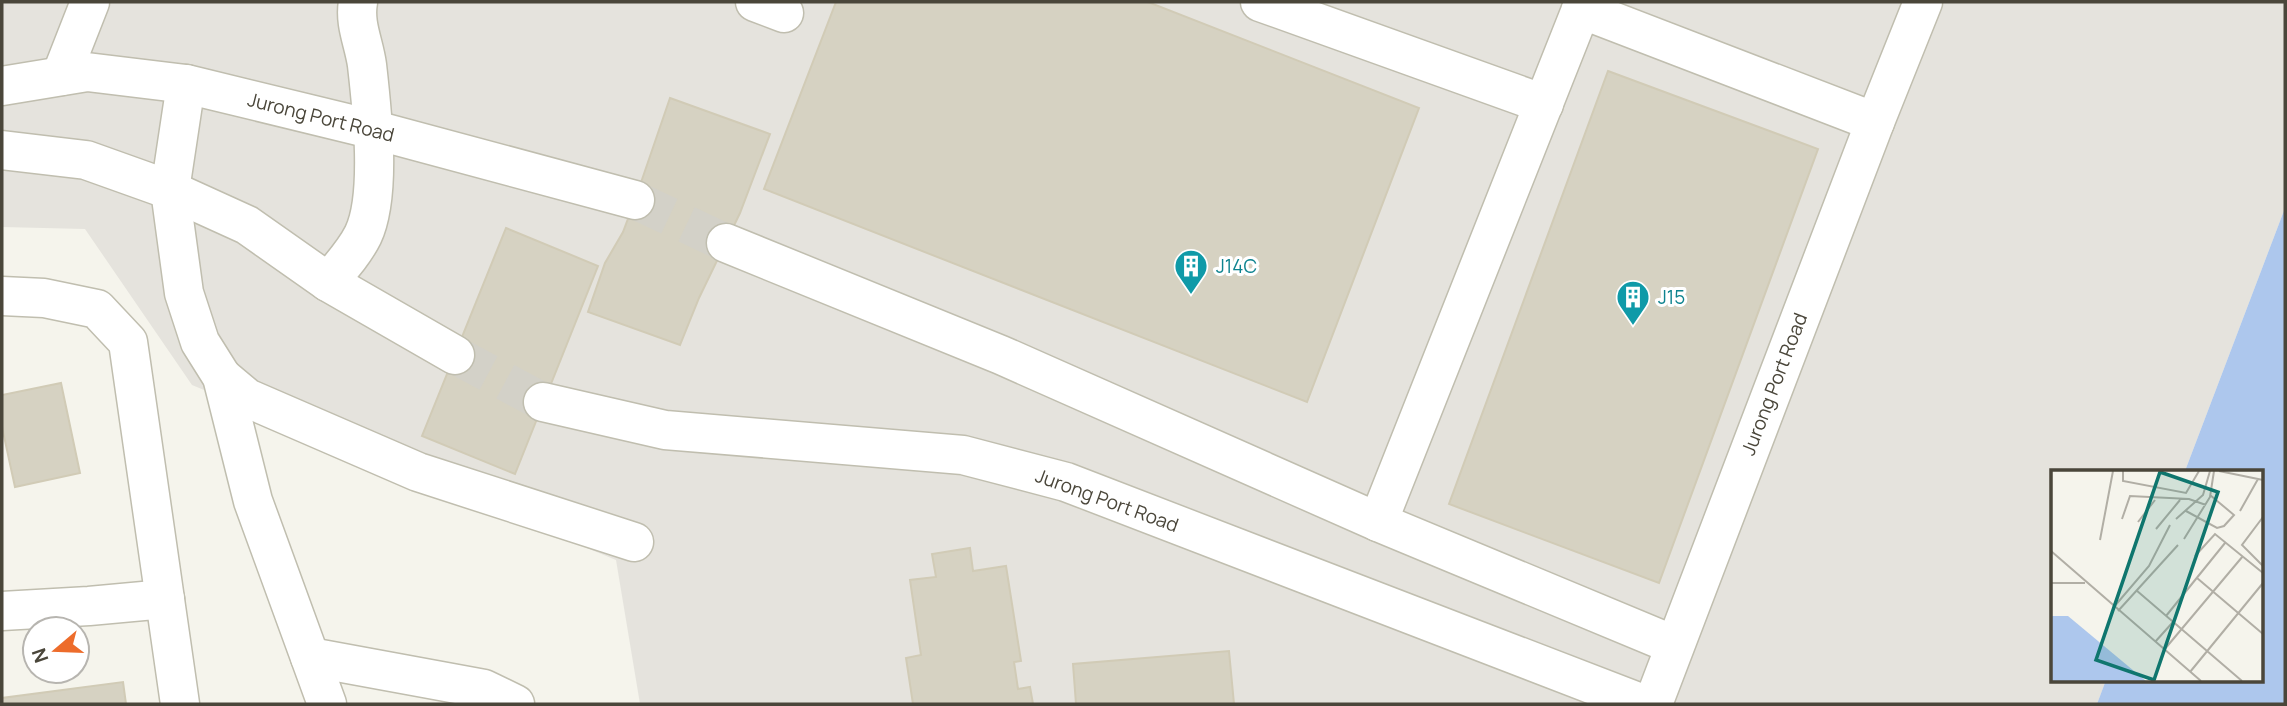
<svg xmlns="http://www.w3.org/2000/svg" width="2287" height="706" font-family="Manrope,sans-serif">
  <rect width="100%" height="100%" fill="#f5f4ec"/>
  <!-- industrial -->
  <polygon fill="#e5e3dd" points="2,2 2285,2 2285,208 2185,471 2052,472 2052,680 2106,680 2097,704 640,704 616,560 192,385 85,229 2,227"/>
  <!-- water -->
  <polygon fill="#adc7ed" points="2285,208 2285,704 2097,704 2106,680 2261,680 2261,472 2185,471"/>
  <!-- building -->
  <g fill="#d6d2c2" stroke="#d1cbb6" stroke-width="2">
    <polygon points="836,2 1148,2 1419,108 1307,402 764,189"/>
    <polygon points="1608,71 1818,149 1659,583 1449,504"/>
    <polygon points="670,98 770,134 740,213 699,298 680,345 588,312 605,263 623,232 635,200"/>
    <polygon points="506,228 598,266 515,474 422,436"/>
    <polygon points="61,383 80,473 15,487 2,427 2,395"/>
    <polygon points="970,548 973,571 1006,566 1021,661 1014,662 1018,689 1030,687 1033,704 913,704 906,658 921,655 910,580 936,577 932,554"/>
    <polygon points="1229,651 1234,704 1076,704 1073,664"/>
    <polygon points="123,682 126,704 2,704 2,698"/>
  </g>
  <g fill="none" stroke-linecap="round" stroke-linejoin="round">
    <!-- minor-tunnel -->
    <g stroke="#d3d1c8" stroke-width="38" stroke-dasharray="38 19" stroke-linecap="butt">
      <polyline points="635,200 726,243"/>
      <polyline points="455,355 543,402"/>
    </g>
    <defs>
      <g id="minor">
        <polyline points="755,2 784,13"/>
        <polyline points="1260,2 1544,104"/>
        <polyline points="1581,9 1875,122"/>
        <polyline points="61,76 90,2"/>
        <polyline points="186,84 170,190 184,293 200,342 222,377 253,501 327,704"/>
        <polyline points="2,86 87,72 186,84 371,129 635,200"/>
        <polyline points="2,150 86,160 170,190 247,225 328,282 455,355"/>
        <polyline points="726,243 1001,355 1378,522 1674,645"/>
        <path d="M 328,282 C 340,268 354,253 363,235 C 382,195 372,109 367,65 C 364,43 354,24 358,2"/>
        <polyline points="2,296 44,298 97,309 128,342 180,704"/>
        <polyline points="222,377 247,398 418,472 634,542"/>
        <polyline points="543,402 665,430 963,455 1066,482 1643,704"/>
        <polyline points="1378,522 1584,2"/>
        <polyline points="2,611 89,606 165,599"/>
        <polyline points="310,657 484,689 515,704"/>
        <polyline points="1653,704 1875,122 1923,2"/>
      </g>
    </defs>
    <!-- minor casing -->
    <use href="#minor" stroke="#c0beaf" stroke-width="41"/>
    <!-- minor -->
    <use href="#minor" stroke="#fff" stroke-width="38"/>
  </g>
  <!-- icons -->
  <defs>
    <symbol id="building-pin" viewBox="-11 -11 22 30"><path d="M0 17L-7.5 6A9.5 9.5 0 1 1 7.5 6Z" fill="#0f9aa8" stroke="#fff"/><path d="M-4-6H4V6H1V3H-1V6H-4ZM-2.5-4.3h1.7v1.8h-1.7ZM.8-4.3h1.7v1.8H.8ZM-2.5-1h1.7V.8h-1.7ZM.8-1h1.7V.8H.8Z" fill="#fff"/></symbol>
  </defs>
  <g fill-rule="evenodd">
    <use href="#building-pin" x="1172" y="247" width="38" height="52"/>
    <use href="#building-pin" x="1614" y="278" width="38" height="52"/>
  </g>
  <g text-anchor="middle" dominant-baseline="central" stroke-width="6" stroke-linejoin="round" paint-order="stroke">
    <!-- street labels -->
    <g font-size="19" fill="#4a463a" stroke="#fff">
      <text transform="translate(321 117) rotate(14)">Jurong Port Road</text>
      <text transform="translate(1774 384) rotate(-69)">Jurong Port Road</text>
      <text transform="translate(1107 500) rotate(20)">Jurong Port Road</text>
    </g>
    <!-- culture labels -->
    <g font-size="19" fill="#0d838f" stroke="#fff" text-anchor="start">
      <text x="1216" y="266">J14C</text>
      <text x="1658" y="297">J15</text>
    </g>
  </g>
  <!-- overview -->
  <g transform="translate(2051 470)">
    <rect width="212" height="212" fill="#f5f4ec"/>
    <path d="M 0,146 L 17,146 L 95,211 L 0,211 Z" fill="#adc7ed"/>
    <path fill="none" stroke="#b1aea5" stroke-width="2" d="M 72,1 L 72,11 L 135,23 L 148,1M 168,1 L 212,10M 135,41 L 166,58 L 173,56 L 183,45 L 159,25M 189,41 L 207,9M 212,47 L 191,75 L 212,96M 71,49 L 79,26 L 138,29 L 155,35M 125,49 L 152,25 L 159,1M 87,52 L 104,30M 105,59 L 129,30M 133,69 L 159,27 L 163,1M 49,70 L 62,1M 0,81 L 150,211M 144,86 L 164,64 L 212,103M 146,108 L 212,164M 0,113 L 34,113M 85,120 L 191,211M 62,138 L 98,96 L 119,55M 67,141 L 127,75M 115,146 L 174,73M 104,172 L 122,152M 113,180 L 192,86M 139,202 L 212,113"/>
    <path fill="#0f766e" fill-opacity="0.15" stroke="#0f766e" stroke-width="3.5" d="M 109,2 L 167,22 L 103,210 L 45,190 Z"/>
    <rect width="212" height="212" fill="none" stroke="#4a463a" stroke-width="3.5"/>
  </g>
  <!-- border -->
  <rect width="2287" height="706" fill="none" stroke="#4a463a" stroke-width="7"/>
  <!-- north arrow -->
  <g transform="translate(56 650) rotate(251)"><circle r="33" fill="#ffffff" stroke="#b7b5b0" stroke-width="2"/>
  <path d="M0-5L12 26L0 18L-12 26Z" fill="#ed6c2b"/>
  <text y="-10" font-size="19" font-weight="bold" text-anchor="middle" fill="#4a463a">N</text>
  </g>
</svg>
